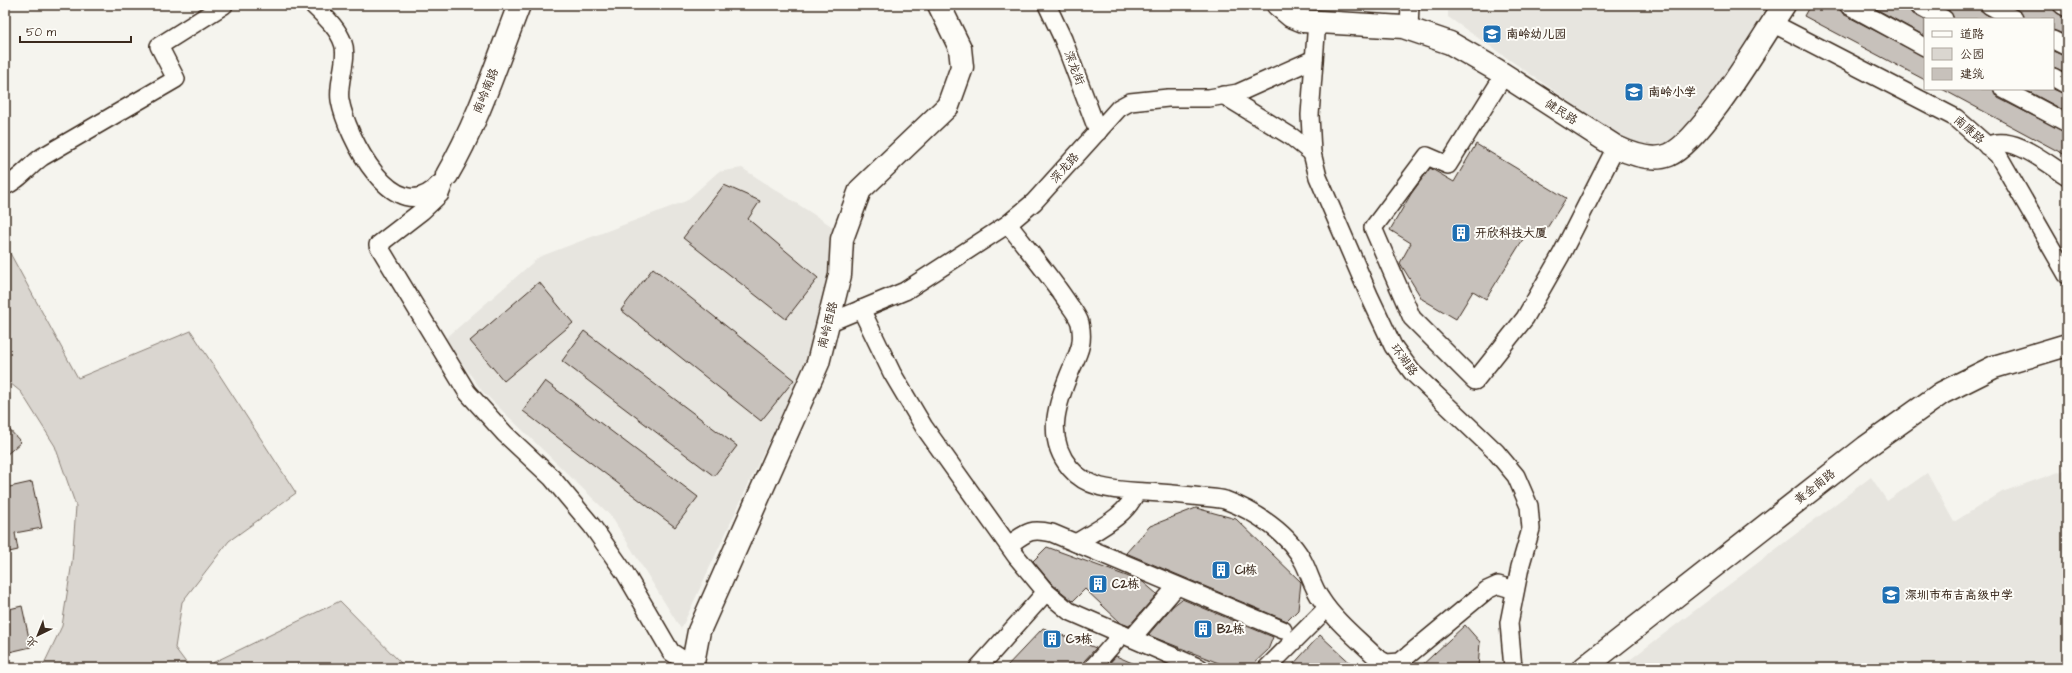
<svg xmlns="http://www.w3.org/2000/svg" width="2072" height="673" font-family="'Architects Daughter','LXGW WenKai TC',sans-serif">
  <rect width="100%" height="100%" fill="#f5f4ee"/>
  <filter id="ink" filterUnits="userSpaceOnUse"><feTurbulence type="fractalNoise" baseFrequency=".025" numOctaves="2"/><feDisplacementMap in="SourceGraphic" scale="8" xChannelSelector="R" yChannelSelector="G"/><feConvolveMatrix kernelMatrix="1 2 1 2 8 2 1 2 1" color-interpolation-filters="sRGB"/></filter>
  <g filter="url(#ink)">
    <!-- built -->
    <g fill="#e7e5df">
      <polygon points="1448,5 1772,5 1683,133 1672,142 1650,145 1628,142 1448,17"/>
      <polygon points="742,168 833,227 826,281 816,334 794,387 681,629 611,516 482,391 445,339 539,257 686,201 718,172"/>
      <polygon points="2067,469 2067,668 1619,668 1871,477 1887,501 1927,473 1954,522 2002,492"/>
    </g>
    <!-- green -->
    <g fill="#dad6d0" stroke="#8a8077">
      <polygon points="5,244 78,378 191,331 296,493 229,541 182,602 175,648 190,668 42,668 62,626 72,562 76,506 55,446 21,392 5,379"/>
      <polygon points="340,601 406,668 202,668"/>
    </g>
    <!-- building -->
    <g fill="#c7c1bb" stroke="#3b2a1e">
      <polygon points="1810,5 1838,5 1843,14 1925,57 1925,80 1804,16"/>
      <polygon points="1869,5 1908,5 1913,14 1925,20 1925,36"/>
      <polygon points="1939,5 1979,5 1984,13 1994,19 1954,19 1949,10"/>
      <polygon points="2009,5 2052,6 2057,13 2067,18 2067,36 2053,30 2053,19 2024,19 2019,11"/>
      <polygon points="2053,51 2067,57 2067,73 2053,67"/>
      <polygon points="1942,89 1993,89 1998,98 2067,133 2067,156"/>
      <polygon points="2024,89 2053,89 2067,95 2067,112"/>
      <polygon points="1476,144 1566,198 1542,236 1530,228 1486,299 1473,291 1456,319 1422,299 1400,263 1411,243 1390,230 1411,194 1430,168 1454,182"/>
      <polygon points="724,185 760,201 748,219 818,278 786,319 683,238"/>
      <polygon points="653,268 794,380 761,421 621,310"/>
      <polygon points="539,282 573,323 504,381 470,341"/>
      <polygon points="584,331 737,446 714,476 562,361"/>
      <polygon points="545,381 698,497 675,527 523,411"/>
      <polygon points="5,425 21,442 5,456"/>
      <polygon points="32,482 42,528 15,533 18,550 5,553 5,488"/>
      <polygon points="1196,508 1236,519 1301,582 1298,610 1287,621 1126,553 1150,526"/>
      <polygon points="1047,547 1143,582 1157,594 1129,626 1121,623 1085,589 1073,601 1053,585 1033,561"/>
      <polygon points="1182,599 1273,637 1268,650 1249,668 1231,668 1148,635 1173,606"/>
      <polygon points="22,606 31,647 5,653 5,610"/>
      <polygon points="1465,625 1480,642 1478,668 1419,668"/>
      <polygon points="1043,628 1096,648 1084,661 1082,668 1005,668"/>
      <polygon points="1320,635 1356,668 1290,668"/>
      <polygon points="1116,656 1144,668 1105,668"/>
    </g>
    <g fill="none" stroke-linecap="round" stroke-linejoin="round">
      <defs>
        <g id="street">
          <path d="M 313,5 C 324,16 338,28 343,43 C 349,58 337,82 340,100 C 346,135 395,233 439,184"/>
          <polyline points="1047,5 1063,39 1098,132"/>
          <polyline points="1848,5 1925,47"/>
          <polyline points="1918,5 1944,19"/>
          <polyline points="1989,5 2014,19"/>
          <polyline points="2062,5 2067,8"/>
          <polyline points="1317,21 1310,115 1312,153 1318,177 1369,295 1393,346 1412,372 1496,452 1516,476 1529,506 1531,529 1520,567 1509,623 1513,668"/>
          <polyline points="1772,23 1956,118 1998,155 2067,275"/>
          <polyline points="1409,29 1410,5"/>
          <polyline points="2053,40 2067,47"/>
          <polyline points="1504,75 1448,165 1427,156 1373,228 1412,318 1475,381 1525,318 1561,255 1616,147"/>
          <polyline points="2053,77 2067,85"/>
          <polyline points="2003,89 2067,123"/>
          <polyline points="1223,95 1292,137 1312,153"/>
          <path d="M 1987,146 C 2012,133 2046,163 2067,176"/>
          <polyline points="447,175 440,194 422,211 378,245 467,392 505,434 552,478 592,526 625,573 671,652 691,665"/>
          <path d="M 5,186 C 20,180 29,166 42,157 L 176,79 L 159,46 L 224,5"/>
          <path d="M 1008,224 C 1028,250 1050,276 1068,303 C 1072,309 1078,316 1080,323 C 1085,347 1076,356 1068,377 C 1056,407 1046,439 1070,468 C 1089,491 1119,490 1146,492 C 1165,493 1184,495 1202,497 C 1210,498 1218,498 1225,500 C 1255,511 1290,534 1304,563 C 1310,575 1313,588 1321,599 C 1335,621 1358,639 1376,657 L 1386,663 L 1400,662 L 1487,590 L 1498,585 L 1515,590"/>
          <polyline points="861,309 892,373 924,427 1016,556 1046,592 1069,611 1200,668"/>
          <polyline points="828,323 905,291 1008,224 1034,202 1119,108 1130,102 1168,98 1209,98 1238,93 1314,59"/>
          <path d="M 1076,543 C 1098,529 1127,516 1136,492"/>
          <path d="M 1009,545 C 1027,532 1030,528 1052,533 L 1283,630"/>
          <polyline points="1132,638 1177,586"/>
          <polyline points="978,668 1046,592"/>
          <polyline points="1092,668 1122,634"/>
          <polyline points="1267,668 1327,608"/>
        </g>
        <g id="secondary">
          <path d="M 1278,5 L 1291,16 L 1303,21 L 1403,27 L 1450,43 L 1495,69 L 1616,147 C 1631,154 1652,162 1669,155 C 1702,141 1762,38 1784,5"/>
          <path d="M 447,175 C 478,122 497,62 519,5"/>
          <polyline points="692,668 699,631 818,363 840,275 842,239 860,190 948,106 962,67 960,48 939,5"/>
          <polyline points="1584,668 1866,447 1942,393 1994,367 2067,345"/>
        </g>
      </defs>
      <!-- street casing -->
      <use href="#street" stroke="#3b2a1e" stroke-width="20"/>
      <!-- secondary casing -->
      <use href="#secondary" stroke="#3b2a1e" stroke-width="25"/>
      <!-- street -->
      <use href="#street" stroke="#fdfcf7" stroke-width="17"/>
      <!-- secondary -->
      <use href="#secondary" stroke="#fdfcf7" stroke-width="22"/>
    </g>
  </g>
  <!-- icons -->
  <defs>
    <symbol id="school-square" viewBox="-11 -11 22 22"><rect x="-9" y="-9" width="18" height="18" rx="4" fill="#1f6fb2" stroke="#fdfcf7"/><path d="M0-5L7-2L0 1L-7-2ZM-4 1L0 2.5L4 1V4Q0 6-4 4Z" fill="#fff"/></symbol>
    <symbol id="building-square" viewBox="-11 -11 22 22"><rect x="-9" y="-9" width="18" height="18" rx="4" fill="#1f6fb2" stroke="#fdfcf7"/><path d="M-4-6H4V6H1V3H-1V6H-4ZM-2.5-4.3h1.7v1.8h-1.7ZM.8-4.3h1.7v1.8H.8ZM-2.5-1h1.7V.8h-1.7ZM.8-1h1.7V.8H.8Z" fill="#fff"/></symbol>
  </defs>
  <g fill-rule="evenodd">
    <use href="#school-square" x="1481" y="23" width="22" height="22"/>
    <use href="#school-square" x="1623" y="81" width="22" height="22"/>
    <use href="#building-square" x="1450" y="222" width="22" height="22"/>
    <use href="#building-square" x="1210" y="559" width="22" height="22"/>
    <use href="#building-square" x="1087" y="573" width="22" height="22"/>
    <use href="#school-square" x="1880" y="584" width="22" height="22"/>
    <use href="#building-square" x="1192" y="618" width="22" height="22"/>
    <use href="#building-square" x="1041" y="628" width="22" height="22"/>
  </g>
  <g text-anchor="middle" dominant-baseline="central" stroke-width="4" stroke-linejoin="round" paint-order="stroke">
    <!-- poi labels -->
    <g font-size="12" font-weight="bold" fill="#3b2a1e" stroke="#fdfcf7" text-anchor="start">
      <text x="1506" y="34">南岭幼儿园</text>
      <text x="1648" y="92">南岭小学</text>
      <text x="1475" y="233">开欣科技大厦</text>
      <text x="1235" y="570">C1栋</text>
      <text x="1112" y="584">C2栋</text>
      <text x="1905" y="595">深圳市布吉高级中学</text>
      <text x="1217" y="629">B2栋</text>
      <text x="1066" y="639">C3栋</text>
    </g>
    <!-- street labels -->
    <g font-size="12" fill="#3b2a1e" stroke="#fdfcf7">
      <text transform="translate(1074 68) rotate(69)">深龙街</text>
      <text transform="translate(486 91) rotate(-68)">南岭南路</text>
      <text transform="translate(1561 112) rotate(33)">健民路</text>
      <text transform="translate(1969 130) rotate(40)">南康路</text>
      <text transform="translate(1065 168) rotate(-48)">深龙路</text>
      <text transform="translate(828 325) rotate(-76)">南岭西路</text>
      <text transform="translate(1404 360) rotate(54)">环湖路</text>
      <text transform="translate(1815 487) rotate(-38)">黄金南路</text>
    </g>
  </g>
  <!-- margin -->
  <rect width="2072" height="673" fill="none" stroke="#fdfcf7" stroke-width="20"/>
  <rect x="10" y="10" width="2052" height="653" fill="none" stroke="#3b2a1e" stroke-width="1.5" filter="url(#ink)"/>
  <!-- legend -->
  <rect x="1924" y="18" width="130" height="72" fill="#fdfcf7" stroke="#afa8a0"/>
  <rect x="1932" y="31" width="20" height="6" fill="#fdfcf7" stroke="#afa8a0"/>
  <text x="1960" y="38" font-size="12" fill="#3b2a1e">道路</text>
  <rect x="1932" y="48" width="20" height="12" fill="#dad6d0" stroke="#afa8a0"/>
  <text x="1960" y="58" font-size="12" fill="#3b2a1e">公园</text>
  <rect x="1932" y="68" width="20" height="12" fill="#c7c1bb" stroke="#afa8a0"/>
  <text x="1960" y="78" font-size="12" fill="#3b2a1e">建筑</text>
  <!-- north arrow -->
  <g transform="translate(38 635) rotate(223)" stroke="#fdfcf7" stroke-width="3" paint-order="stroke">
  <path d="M0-3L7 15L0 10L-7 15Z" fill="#3b2a1e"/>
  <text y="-6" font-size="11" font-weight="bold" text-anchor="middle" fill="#3b2a1e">北</text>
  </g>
  <!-- scale -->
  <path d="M20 36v6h111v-6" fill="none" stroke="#3b2a1e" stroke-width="2"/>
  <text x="26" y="36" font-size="12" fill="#3b2a1e" stroke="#fdfcf7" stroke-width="3" paint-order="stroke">50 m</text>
</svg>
